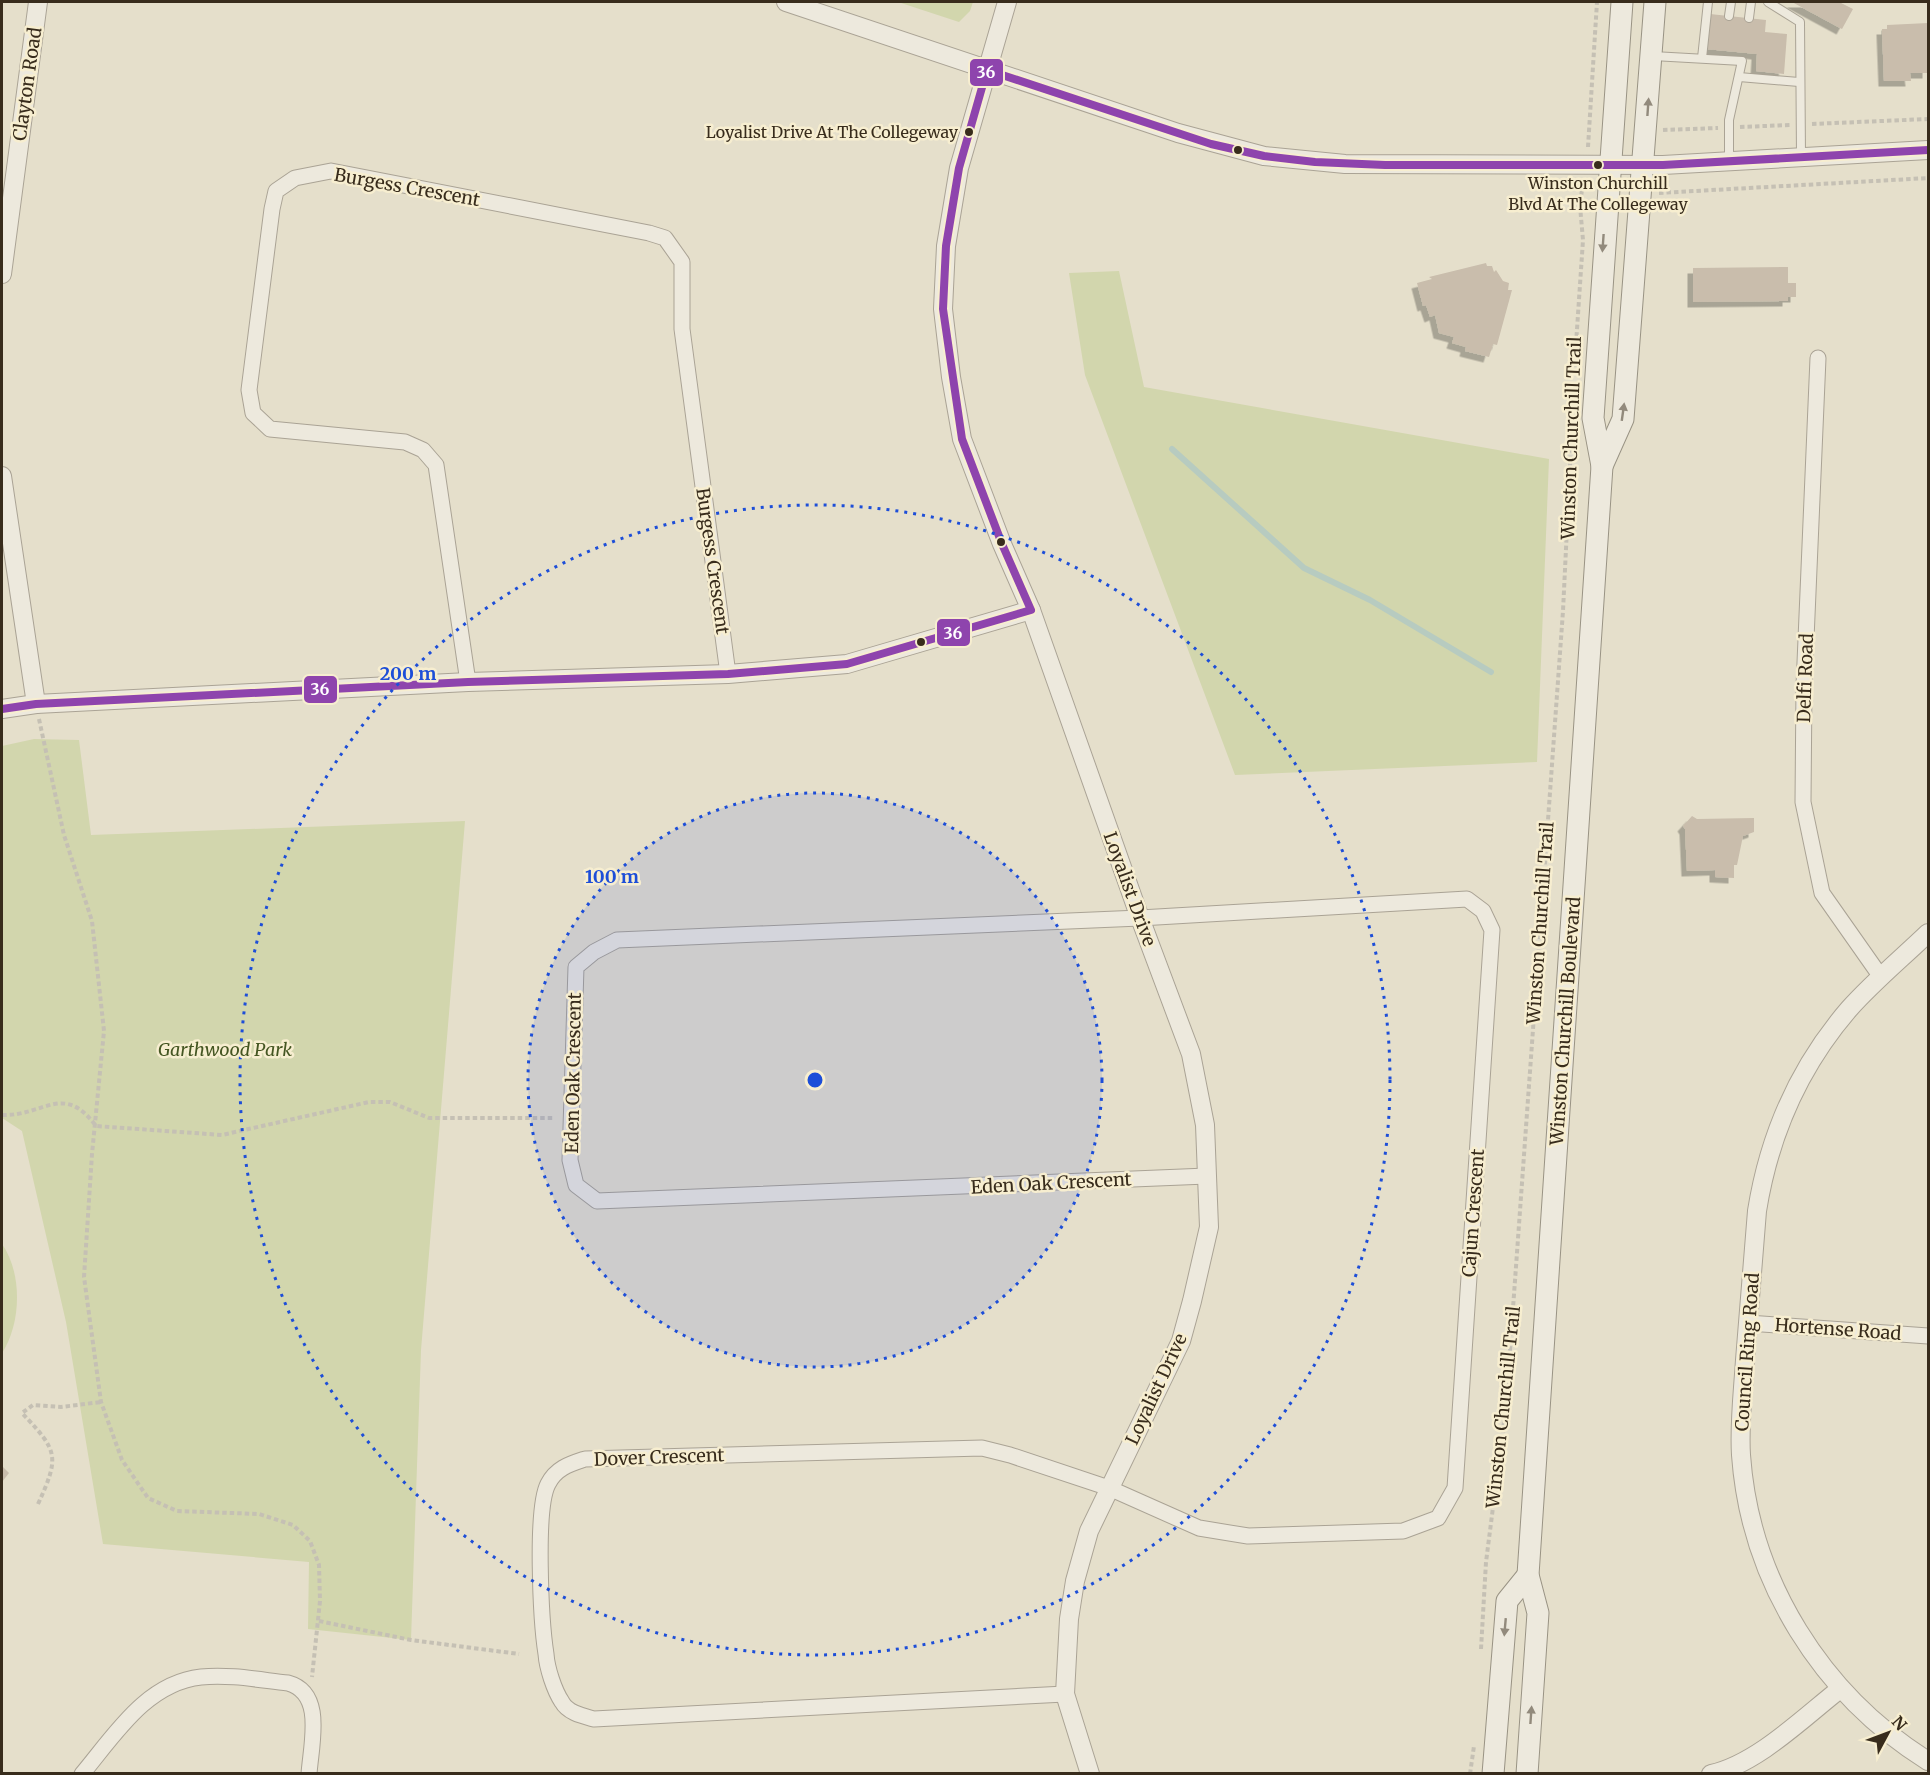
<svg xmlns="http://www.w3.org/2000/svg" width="1930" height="1775" font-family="Merriweather,serif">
  <defs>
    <filter id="shadow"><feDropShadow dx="-5.5" dy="5.5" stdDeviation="0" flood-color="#0004"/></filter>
  </defs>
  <rect width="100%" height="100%" fill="#e5dfcb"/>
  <!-- green -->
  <g fill="#d2d6ad">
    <polygon points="898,2 973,2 970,11 959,22"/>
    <polygon points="1119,271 1144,387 1549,459 1537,762 1235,775 1085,375 1069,273"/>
    <polygon points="34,739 79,740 91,835 465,821 421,1350 411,1640 308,1629 309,1562 103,1544 66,1322 22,1131 2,1118 2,746"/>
    <path d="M 2,1244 C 23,1274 21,1324 2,1353 Z"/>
  </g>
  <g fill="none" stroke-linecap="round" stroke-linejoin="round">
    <!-- stream -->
    <polyline stroke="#b7cbc0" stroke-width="6" points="1172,449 1304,568 1370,600 1491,672"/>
  </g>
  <!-- building -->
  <g fill="#c9bdac" filter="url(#shadow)">
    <polygon points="1792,2 1839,2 1853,9 1842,29"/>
    <polygon points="1710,14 1766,20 1765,32 1787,34 1784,74 1756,71 1757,54 1706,49"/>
    <polygon points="1928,23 1928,73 1910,73 1911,81 1884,81 1882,29 1887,29 1887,25"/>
    <polygon points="1486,263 1487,266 1492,266 1494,272 1496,270 1503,281 1509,283 1508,290 1512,290 1497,345 1493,344 1489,357 1465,351 1466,347 1452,343 1454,337 1439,333 1435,315 1430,317 1426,305 1423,306 1417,283 1432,279 1429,277"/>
    <polygon points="1788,267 1788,283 1796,283 1796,297 1788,297 1788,301 1693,302 1693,268"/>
    <polygon points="1692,816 1697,819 1754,818 1754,832 1743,836 1737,865 1734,865 1734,878 1715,877 1715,870 1687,871 1685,829 1683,826"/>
    <polygon points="2,1466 9,1473 2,1482"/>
  </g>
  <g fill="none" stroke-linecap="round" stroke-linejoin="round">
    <defs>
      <g id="service">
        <polyline points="1768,2 1800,22 1801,156"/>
        <polyline points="1729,16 1731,2"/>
        <polyline points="1749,18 1751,2"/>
        <polyline points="1653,56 1742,61 1729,120 1729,160"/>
        <polyline points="1702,58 1708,2"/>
        <polyline points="1739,77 1799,82"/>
      </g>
      <g id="minor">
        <polyline points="1818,358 1804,686 1803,802 1822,893 1881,977"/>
        <polyline points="468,682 436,465 423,450 405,442 270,429 253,413 249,390 272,209 276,191 295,178 331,171 649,233 665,238 682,262 682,329 728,674"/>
        <polyline points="1748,1323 1928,1336"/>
        <path d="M 1065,1694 L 594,1719 C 583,1716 568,1713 562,1702 C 554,1690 547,1668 546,1654 C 541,1622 535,1509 548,1484 C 556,1468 570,1464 585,1459 L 982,1448 L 1010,1455 L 1109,1488 L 1199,1528 L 1248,1536 L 1403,1531 L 1438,1518 L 1455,1488 L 1492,930 L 1483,911 L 1467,899 L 1140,918 L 617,940 L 594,952 L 576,967 L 570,1160 L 576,1185 L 597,1201 L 1207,1176"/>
        <path d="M 82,1774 C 114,1736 146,1683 201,1677 C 229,1674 260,1680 288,1683 C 325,1693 311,1744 309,1774"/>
      </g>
      <g id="tertiary">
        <polyline points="786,2 1178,133 1264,156 1345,164 1663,165 1928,150"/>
        <polyline points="1007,2 959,168 946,246 943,309 951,377 962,439 1002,544 1031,610 1140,918 1191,1054 1205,1125 1209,1227 1192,1301 1181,1341 1089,1531 1075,1581 1069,1619 1065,1694 1090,1774"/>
        <polyline points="2,274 38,2"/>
        <polyline points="2,476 36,704"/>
        <polyline points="2,709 36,704 468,682 728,674 847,664 1031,610"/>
        <path d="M 1928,933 C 1902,958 1873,982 1849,1009 C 1799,1067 1769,1136 1757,1211 C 1753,1260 1749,1310 1745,1360 C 1743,1392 1739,1424 1741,1455 C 1750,1581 1822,1695 1928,1761"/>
        <path d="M 1711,1774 C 1757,1764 1804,1717 1840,1689"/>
      </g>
      <g id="secondary">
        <polyline points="1602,466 1623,419 1655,2"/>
        <polyline points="1493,1774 1507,1601 1528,1575"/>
        <polyline points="1527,1774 1538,1613 1528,1575 1602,466 1593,418 1622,2"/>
      </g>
    </defs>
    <!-- service casing -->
    <use href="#service" stroke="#aaa395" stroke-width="10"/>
    <!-- minor casing -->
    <use href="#minor" stroke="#aaa395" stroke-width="17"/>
    <!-- tertiary casing -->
    <use href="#tertiary" stroke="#aaa395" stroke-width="20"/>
    <!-- secondary casing -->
    <use href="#secondary" stroke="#999384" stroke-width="23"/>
    <!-- path -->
    <g stroke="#c5c0b4" stroke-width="4" stroke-dasharray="4.5 3" stroke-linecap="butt">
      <polyline points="1812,124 1928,119"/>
      <polyline points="1740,127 1790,125"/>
      <polyline points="1663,130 1718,128"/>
      <polyline points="1588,147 1597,2"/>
      <polyline points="1659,193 1928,178"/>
      <polyline points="1574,374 1583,240 1580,206 1583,181"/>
      <polyline points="39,719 64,835 92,921 104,1031 92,1154 84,1277 101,1402 122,1460 148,1498 177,1511 259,1514 293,1525 310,1541 319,1565 320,1601 312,1677"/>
      <path d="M 2,1115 C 45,1116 63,1082 96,1126 L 222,1135 L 369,1102 L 390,1102 L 429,1118 L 555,1118"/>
      <path d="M 38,1504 C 60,1456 58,1451 22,1413 L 33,1405 L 61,1407 L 101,1402"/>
      <polyline points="319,1621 411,1640 519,1654"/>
      <polyline points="1481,1649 1486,1562 1506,1406 1563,611 1572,424"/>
      <polyline points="1470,1774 1474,1746"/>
    </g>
    <!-- service -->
    <use href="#service" stroke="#ede9dd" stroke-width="8"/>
    <!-- minor -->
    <use href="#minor" stroke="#ede9dd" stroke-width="15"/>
    <!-- tertiary -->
    <use href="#tertiary" stroke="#ede9dd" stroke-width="18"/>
    <!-- secondary -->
    <use href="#secondary" stroke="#ede9dd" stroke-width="21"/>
    <defs>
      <polyline id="bus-1" points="2,709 36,704 468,682 728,674 847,664 1031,610 1002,544 962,439 943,309 946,246 959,168 987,70 1211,144 1264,156 1315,162 1385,165 1663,165 1928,150"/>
    </defs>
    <!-- bus-1 casing -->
    <use href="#bus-1" stroke="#f7eed0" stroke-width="12"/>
    <!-- bus-1 -->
    <use href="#bus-1" stroke="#8e44ad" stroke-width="8"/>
  </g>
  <!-- one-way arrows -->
  <defs><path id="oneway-solid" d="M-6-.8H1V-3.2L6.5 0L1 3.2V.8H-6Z" transform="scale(1.5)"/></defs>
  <g fill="#928a7c">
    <use href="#oneway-solid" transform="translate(1648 107) rotate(-86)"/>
    <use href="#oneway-solid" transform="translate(1603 243) rotate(94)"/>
    <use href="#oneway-solid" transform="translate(1623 412) rotate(-82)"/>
    <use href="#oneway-solid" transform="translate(1505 1627) rotate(95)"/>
    <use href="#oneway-solid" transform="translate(1531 1715) rotate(-86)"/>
  </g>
  <!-- distance rings -->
  <circle cx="815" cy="1080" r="287" fill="#1d4ed8" fill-opacity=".12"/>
  <g fill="none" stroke="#1d4ed8" stroke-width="3" stroke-dasharray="3 6">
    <circle cx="815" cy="1080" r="287"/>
    <circle cx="815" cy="1080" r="575"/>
  </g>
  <!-- markers -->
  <g fill="#382c1c" stroke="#f7eed0" stroke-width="2">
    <circle cx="969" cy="132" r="5"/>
    <circle cx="1238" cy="150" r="5"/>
    <circle cx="1598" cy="165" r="5"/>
    <circle cx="1001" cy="542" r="5"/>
    <circle cx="921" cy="642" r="5"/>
  </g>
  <g text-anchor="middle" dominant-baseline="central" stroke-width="5" stroke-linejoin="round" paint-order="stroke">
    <!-- bus labels -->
    <g font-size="16" fill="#382c1c" stroke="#f7eed0" text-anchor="end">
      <text x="958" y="132">Loyalist Drive At The Collegeway</text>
      <text x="1598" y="183" text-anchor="middle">Winston Churchill<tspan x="1598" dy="21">Blvd At The Collegeway</tspan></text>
    </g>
    <!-- street labels -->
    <g font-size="18" fill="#382c1c" stroke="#f7eed0">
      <text transform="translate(27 84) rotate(-82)">Clayton Road</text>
      <text transform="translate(407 187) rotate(10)">Burgess Crescent</text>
      <text transform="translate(1571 438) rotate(-88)">Winston Churchill Trail</text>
      <text transform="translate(713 561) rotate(82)">Burgess Crescent</text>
      <text transform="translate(1805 678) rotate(-88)">Delfi Road</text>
      <text transform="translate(1130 889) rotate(70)">Loyalist Drive</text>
      <text transform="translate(1540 923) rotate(-86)">Winston Churchill Trail</text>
      <text transform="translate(1565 1021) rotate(-86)">Winston Churchill Boulevard</text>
      <text transform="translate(573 1073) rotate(-89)">Eden Oak Crescent</text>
      <text transform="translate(1051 1183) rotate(-3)">Eden Oak Crescent</text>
      <text transform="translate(1473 1213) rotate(-86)">Cajun Crescent</text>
      <text transform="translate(1838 1329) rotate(4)">Hortense Road</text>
      <text transform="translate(1747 1352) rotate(-86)">Council Ring Road</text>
      <text transform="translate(1156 1389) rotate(-65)">Loyalist Drive</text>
      <text transform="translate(1503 1407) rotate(-84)">Winston Churchill Trail</text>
      <text transform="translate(659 1457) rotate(-2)">Dover Crescent</text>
    </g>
    <!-- park labels -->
    <g font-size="18" font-style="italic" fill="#455622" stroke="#f7eed0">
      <text x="225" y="1049">Garthwood Park</text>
    </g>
  </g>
  <circle cx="815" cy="1080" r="9" fill="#1d4ed8" stroke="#f7eed0" stroke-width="3"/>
  <g font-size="18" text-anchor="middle" font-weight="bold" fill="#1d4ed8" stroke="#f7eed0" stroke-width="5" stroke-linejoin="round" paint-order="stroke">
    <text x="408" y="680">200 m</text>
    <text x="612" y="883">100 m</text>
  </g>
  <g stroke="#f7eed0" stroke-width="2">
    <rect x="969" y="58" width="35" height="29" rx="6" fill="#8e44ad"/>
    <rect x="936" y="618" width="35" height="29" rx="6" fill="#8e44ad"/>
    <rect x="303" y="675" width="35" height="29" rx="6" fill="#8e44ad"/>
  </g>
  <g font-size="16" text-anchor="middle" font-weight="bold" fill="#fff">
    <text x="986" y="78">36</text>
    <text x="953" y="639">36</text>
    <text x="320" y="695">36</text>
  </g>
  <!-- border -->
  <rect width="1930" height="1775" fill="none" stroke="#382c1c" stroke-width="6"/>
  <!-- north arrow -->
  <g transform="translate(1888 1733) rotate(49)" stroke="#f7eed0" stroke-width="4.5" paint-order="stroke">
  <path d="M0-4.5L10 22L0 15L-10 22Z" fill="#382c1c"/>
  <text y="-9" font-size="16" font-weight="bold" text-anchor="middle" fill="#382c1c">N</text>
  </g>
</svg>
